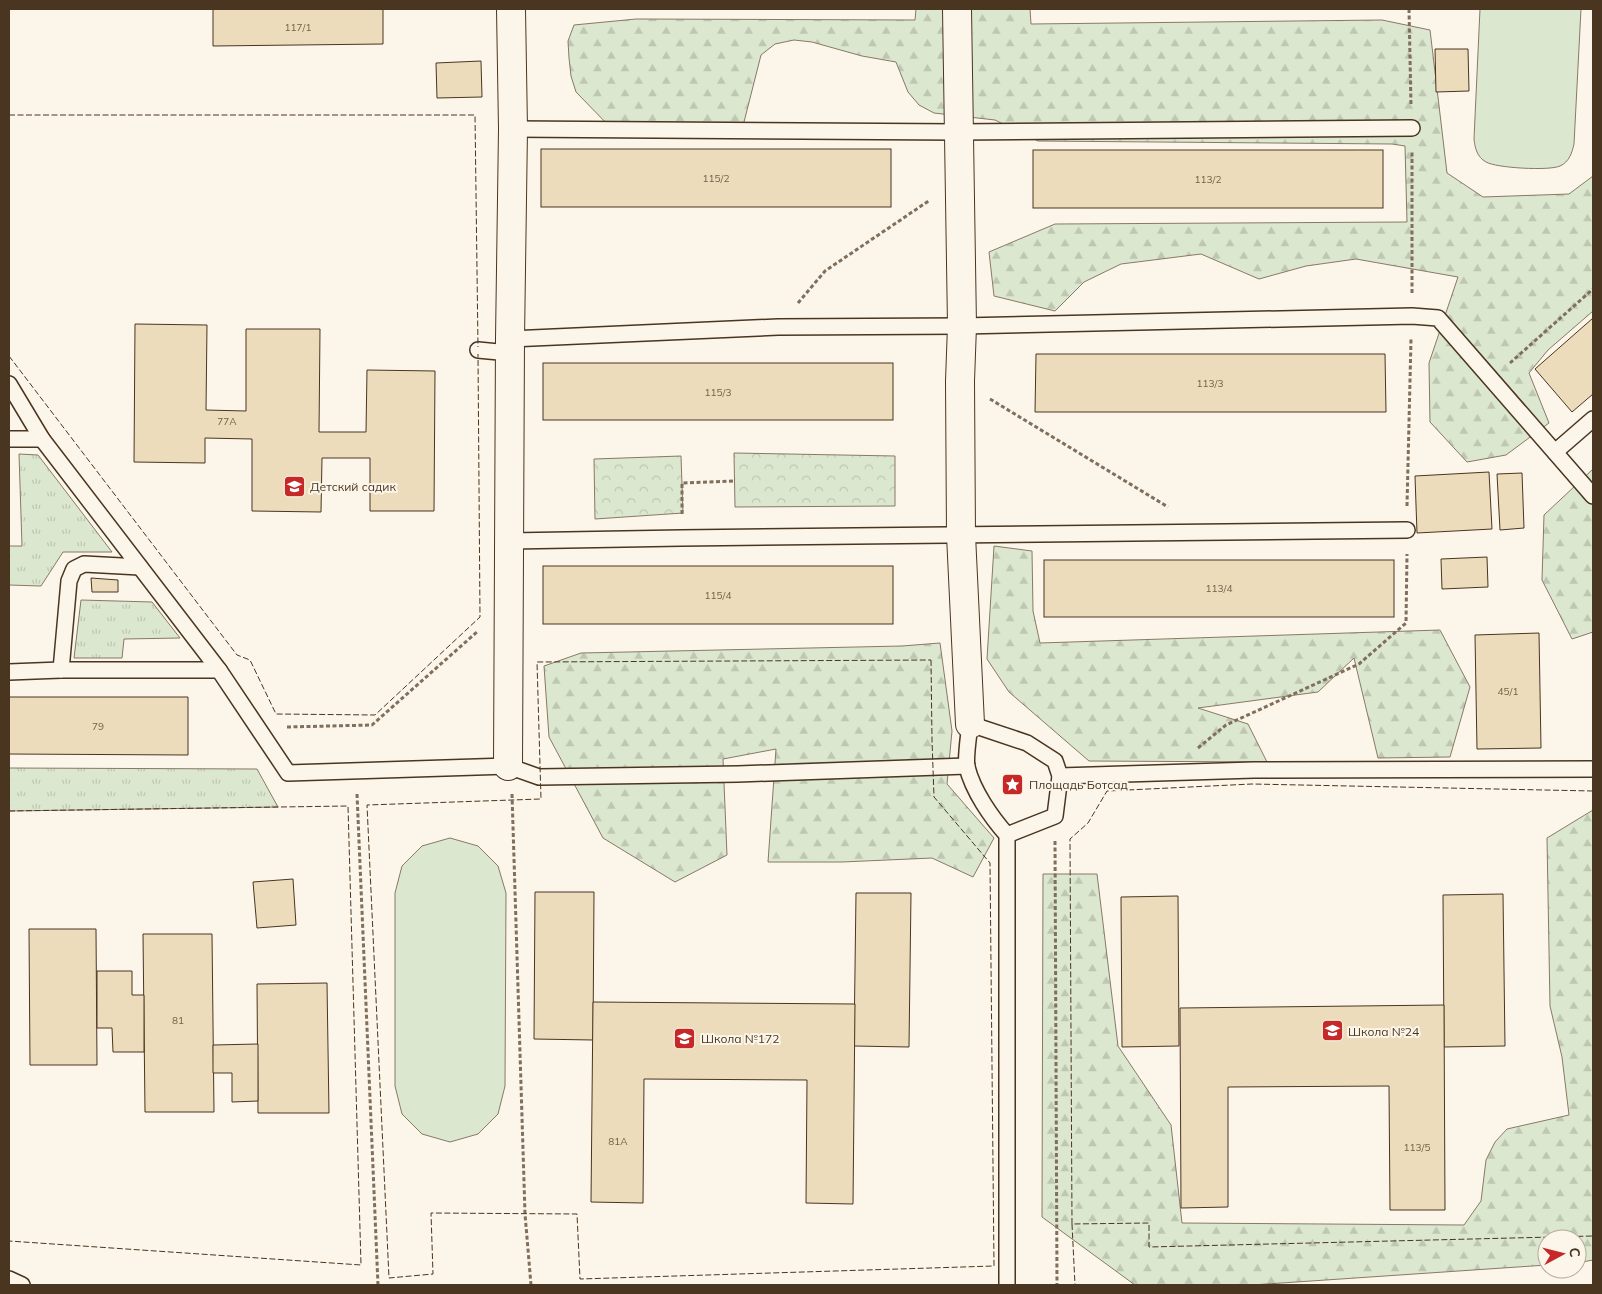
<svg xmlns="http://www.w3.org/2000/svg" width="1602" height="1294" font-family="Mulish,sans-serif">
  <defs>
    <pattern id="grass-tufts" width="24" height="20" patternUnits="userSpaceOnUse" patternTransform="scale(1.25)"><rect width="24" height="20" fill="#dce7d0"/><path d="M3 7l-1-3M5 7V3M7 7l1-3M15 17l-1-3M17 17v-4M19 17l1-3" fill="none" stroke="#bec7b2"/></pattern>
    <pattern id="forest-firs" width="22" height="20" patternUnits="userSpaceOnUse" patternTransform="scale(1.25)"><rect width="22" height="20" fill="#dce7d0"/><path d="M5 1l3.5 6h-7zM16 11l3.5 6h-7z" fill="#bec7b2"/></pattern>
    <pattern id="park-crowns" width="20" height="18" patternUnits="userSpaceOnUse" patternTransform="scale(1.25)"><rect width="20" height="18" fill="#dce7d0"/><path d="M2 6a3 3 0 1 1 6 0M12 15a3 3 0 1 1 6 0" fill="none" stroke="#bec7b2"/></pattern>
  </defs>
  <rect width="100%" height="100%" fill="#fbf6e9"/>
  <!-- grass -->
  <g fill="url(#grass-tufts)" stroke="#887966">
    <polygon points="19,454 38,455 112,552 63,552 41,586 9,585 9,546 22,546"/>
    <polygon points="81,600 152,602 180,638 124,639 122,658 74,658"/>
    <polygon points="9,768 257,769 278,807 9,811"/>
  </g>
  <!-- forest -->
  <g fill="url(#forest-firs)" stroke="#887966">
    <polygon points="916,9 1030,9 1031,24 1382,20 1430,30 1447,173 1483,197 1569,194 1593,176 1593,311 1548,350 1529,373 1549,423 1506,455 1467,462 1430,422 1429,363 1458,277 1356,259 1306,266 1259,279 1201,254 1121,264 1084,282 1055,311 994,296 989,252 1055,224 1407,222 1405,146 1392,144 1038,141 995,120 934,113 919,105 908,92 896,62 862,56 812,42 794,40 775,44 761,55 744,122 728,129 612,129 576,92 571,76 569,58 568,41 574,25 636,19 915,20"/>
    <polygon points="1593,469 1593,632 1572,639 1542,580 1544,515"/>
    <polygon points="994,546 1032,551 1033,611 1040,643 1440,630 1470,687 1450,757 1378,758 1354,658 1318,692 1198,708 1248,724 1267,762 1089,761 1009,692 987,659"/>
    <polygon points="940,643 952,731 947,784 994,838 973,877 932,858 842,862 768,862 776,749 723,759 727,855 675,882 603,838 549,737 544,666 581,653 902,646"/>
    <polygon points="1593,810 1593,1260 1577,1263 1577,1239 1547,1239 1547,1265 1252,1285 1135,1285 1042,1217 1043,874 1097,874 1118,1046 1171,1125 1182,1223 1464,1225 1481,1201 1486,1160 1495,1142 1507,1129 1569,1115 1562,1057 1550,1006 1547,838"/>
  </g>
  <!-- park -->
  <g fill="url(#park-crowns)" stroke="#887966">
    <polygon points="734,453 895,456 895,506 735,507"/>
    <polygon points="681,456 683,513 595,519 594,459"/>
  </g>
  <!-- garden -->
  <g fill="#dce7d0" stroke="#887966">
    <path d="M 1480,9 L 1581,9 L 1574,144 C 1572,153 1569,162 1560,166 C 1549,171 1496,168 1486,162 C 1477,157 1475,148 1474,139 Z"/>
    <polygon points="450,838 478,846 498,866 506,893 505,1086 498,1114 478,1134 450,1142 422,1134 402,1114 395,1086 395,893 402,866 422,846"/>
  </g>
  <!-- building -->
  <g fill="#ecdcbc" stroke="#4a3520">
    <polygon points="213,9 383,9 383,44 213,46"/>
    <polygon points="1435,49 1468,49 1469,91 1436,92"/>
    <polygon points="481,61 482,97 437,98 436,63"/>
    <rect x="541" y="149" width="350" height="58"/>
    <rect x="1033" y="150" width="350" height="58"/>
    <polygon points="1593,318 1593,394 1572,412 1535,369"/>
    <polygon points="135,324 207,325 206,410 246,411 246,329 320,329 319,432 366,432 367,370 435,371 434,511 370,511 370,458 322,458 321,512 252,511 252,439 205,438 205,463 134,462"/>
    <polygon points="1036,354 1385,354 1386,412 1035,412"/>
    <rect x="543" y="363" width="350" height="57"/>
    <polygon points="1489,472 1492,529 1417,533 1415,476"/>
    <polygon points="1522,473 1524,528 1500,530 1497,474"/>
    <polygon points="1487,557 1488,587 1442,589 1441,559"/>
    <rect x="1044" y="560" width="350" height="57"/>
    <rect x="543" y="566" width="350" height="58"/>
    <polygon points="91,578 118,580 118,592 92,592"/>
    <polygon points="1539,633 1541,748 1477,749 1475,635"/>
    <polygon points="9,697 188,697 188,755 9,754"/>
    <polygon points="293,879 296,925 257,928 253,882"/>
    <polygon points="535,892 594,892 593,1040 534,1039"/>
    <polygon points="856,893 911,893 909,1047 854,1046"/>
    <polygon points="1503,894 1505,1046 1444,1047 1443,895"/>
    <polygon points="1178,896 1179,1046 1122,1047 1121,897"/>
    <polygon points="29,929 96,929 97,1065 30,1065"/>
    <polygon points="143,934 212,934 214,1112 145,1112"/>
    <polygon points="97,971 132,971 132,995 144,995 144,1052 113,1052 112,1028 97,1028"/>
    <polygon points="327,983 329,1113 258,1113 257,984"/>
    <polygon points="593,1002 855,1004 853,1204 806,1203 807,1080 644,1079 643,1203 591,1202"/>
    <polygon points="1444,1005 1445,1210 1390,1210 1389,1086 1228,1087 1228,1207 1181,1208 1180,1008"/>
    <polygon points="258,1044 258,1101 232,1102 232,1073 213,1073 213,1045"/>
  </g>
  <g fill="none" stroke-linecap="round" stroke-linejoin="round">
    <defs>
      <g id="lane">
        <polyline points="513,129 958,132 1412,128"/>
        <polyline points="510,339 778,327 962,326 1412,316 1438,318 1593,496"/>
        <polyline points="478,350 510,353"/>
        <polyline points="9,384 42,439 219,670 288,773 508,766 539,777 738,774 967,766"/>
        <polyline points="9,439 42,439"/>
        <polyline points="1555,452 1593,419"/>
        <polyline points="510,541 681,538 1407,530"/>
        <polyline points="61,670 69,581 74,569 84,564 140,567"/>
        <polyline points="9,672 61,670 219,670"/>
        <polyline points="1060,776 1254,770 1593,769"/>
        <path d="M 1007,835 L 1055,816 L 1060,776 L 1055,761 L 1027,743 L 970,724 C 969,734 965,758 967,767 C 973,791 991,817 1007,835 L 1007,1285"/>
        <polyline points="9,1279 22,1285"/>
      </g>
      <g id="street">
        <polyline points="957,9 962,326 960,381 961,535 970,724"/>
        <polyline points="508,766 510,339 513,129 511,9"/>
      </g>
    </defs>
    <!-- lane casing -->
    <use href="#lane" stroke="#4a3520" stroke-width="18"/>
    <!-- street casing -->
    <use href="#street" stroke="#4a3520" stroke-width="30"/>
    <!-- path -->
    <g stroke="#7f6f5c" stroke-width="3" stroke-dasharray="4 2.5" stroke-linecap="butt">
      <polyline points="1409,9 1411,106"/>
      <polyline points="1412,293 1412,152"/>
      <polyline points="798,303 825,271 930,200"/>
      <polyline points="1510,363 1593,289"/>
      <polyline points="990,399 1168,507"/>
      <polyline points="1407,506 1411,339"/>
      <polyline points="682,514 682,483 735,481"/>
      <polyline points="287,727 372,725 478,631"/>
      <polyline points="1198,748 1226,725 1359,664 1406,623 1407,554"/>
      <polyline points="357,794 378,1285"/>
      <polyline points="512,794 525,1214 531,1285"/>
      <polyline points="1055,841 1057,1285"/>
    </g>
    <!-- lane -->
    <use href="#lane" stroke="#fbf6e9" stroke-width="15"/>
    <!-- street -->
    <use href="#street" stroke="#fbf6e9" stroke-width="28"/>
    <!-- fence -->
    <g stroke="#4a3520" stroke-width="1" stroke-dasharray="6 2.5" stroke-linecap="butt">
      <polyline points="9,115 475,115 478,347"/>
      <polyline points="9,356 237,655 250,660 276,714 375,715 480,617 478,354"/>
      <polygon points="931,660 932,740 934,797 990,863 994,1266 580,1279 577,1214 431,1213 433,1274 389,1278 367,805 541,799 537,662"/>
      <polyline points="1593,791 1252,784 1107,791 1088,823 1070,839 1072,1224 1149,1223 1149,1247 1593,1236"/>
      <polyline points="9,811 348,806 361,1265 9,1241"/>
      <polyline points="1072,1224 1075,1285"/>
    </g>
  </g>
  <!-- icons -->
  <defs>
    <symbol id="school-square" viewBox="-11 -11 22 22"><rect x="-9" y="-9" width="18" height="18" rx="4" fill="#c62828" stroke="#fbf6e9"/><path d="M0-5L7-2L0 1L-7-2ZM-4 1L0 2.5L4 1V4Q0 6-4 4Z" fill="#fff"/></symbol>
    <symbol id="sight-square" viewBox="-11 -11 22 22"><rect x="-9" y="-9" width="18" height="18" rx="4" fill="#c62828" stroke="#fbf6e9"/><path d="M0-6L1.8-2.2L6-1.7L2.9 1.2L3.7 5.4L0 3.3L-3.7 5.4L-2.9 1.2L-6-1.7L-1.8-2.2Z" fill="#fff"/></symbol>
  </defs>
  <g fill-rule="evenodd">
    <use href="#school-square" x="282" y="474" width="25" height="25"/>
    <use href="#sight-square" x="1000" y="772" width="25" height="25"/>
    <use href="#school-square" x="1320" y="1018" width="25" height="25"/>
    <use href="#school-square" x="672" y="1026" width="25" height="25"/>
  </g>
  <g text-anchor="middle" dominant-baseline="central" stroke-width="4" stroke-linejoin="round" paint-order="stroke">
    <!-- number labels -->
    <g font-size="10" fill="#725f47">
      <text x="298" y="27">117/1</text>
      <text x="716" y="178">115/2</text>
      <text x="1208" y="179">113/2</text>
      <text x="1210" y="383">113/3</text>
      <text x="718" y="392">115/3</text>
      <text x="227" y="421">77А</text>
      <text x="1219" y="588">113/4</text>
      <text x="718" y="595">115/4</text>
      <text x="1508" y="691">45/1</text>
      <text x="98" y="726">79</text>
      <text x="178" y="1020">81</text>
      <text x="618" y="1141">81А</text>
      <text x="1417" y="1147">113/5</text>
    </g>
    <!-- poi labels -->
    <g font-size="12" fill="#4a3520" stroke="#fbf6e9" text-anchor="start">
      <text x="310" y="486">Детский садик</text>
      <text x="1029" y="784">Площадь Ботсад</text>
      <text x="1348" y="1031">Школа №24</text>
      <text x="701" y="1038">Школа №172</text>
    </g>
  </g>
  <!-- border -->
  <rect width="1602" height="1294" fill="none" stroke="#4a3520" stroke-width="20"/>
  <!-- north arrow -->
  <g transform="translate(1562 1254) rotate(83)"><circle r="24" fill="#fbf6e9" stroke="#b4a999"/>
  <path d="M0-4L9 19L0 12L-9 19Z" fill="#c62828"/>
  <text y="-8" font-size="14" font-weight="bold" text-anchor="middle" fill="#4a3520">С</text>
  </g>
</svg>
